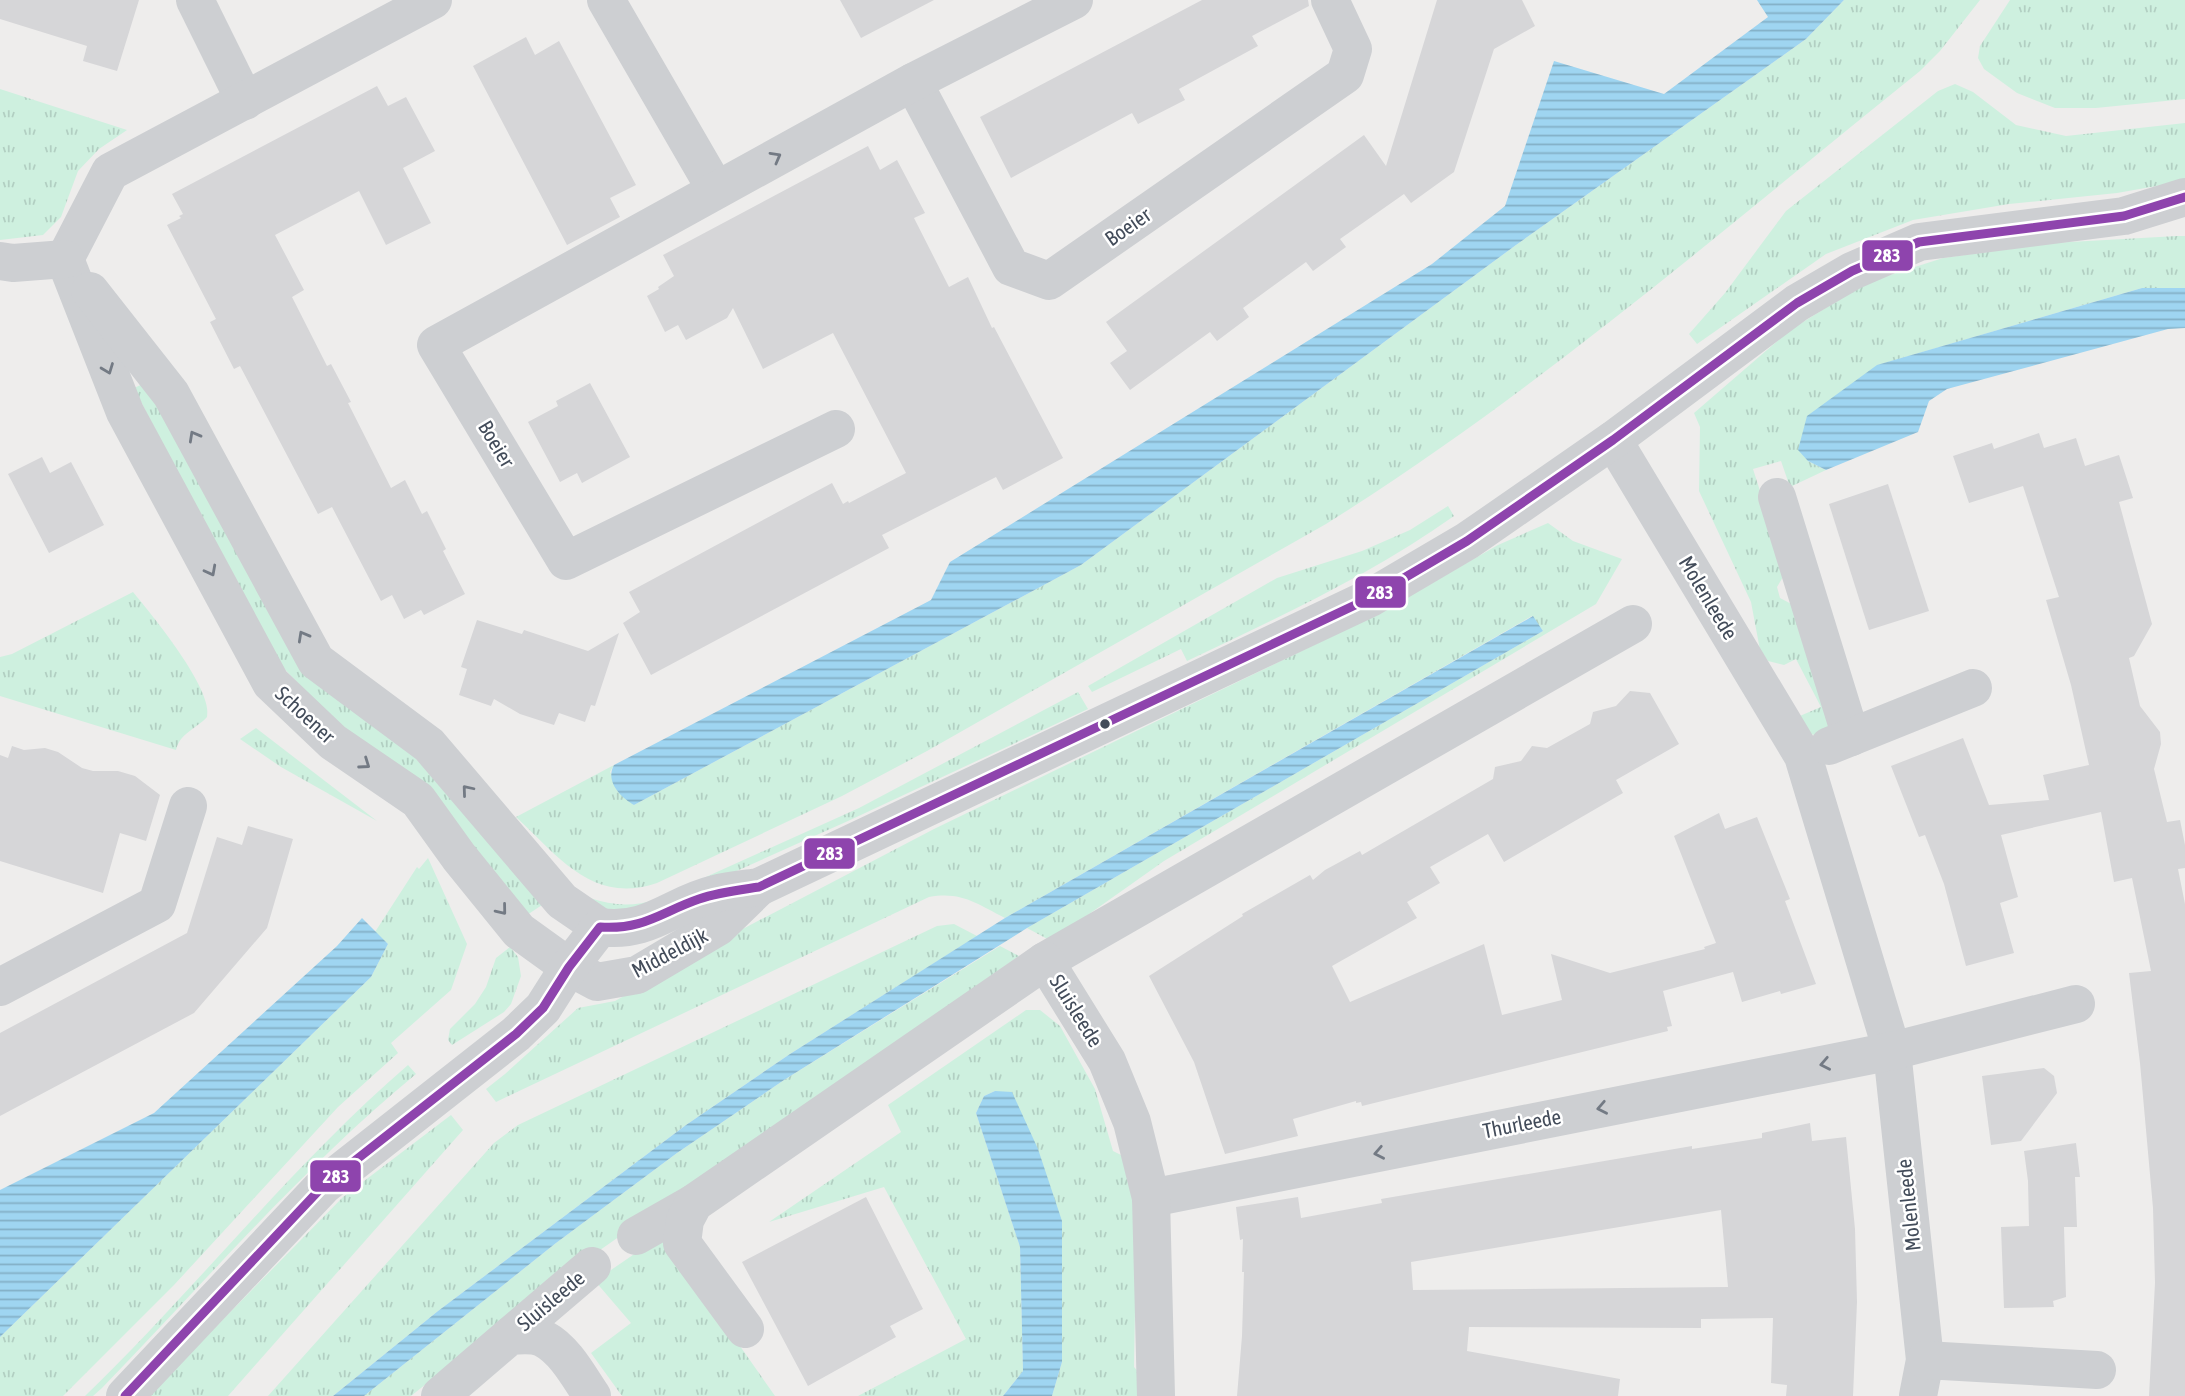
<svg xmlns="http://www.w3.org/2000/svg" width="2185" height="1396" font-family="'Asap Condensed',sans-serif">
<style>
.grass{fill:url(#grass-tufts)}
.water{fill:url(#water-rules)}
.building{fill:#d6d6d8;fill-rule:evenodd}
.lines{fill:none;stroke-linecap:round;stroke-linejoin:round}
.minor{stroke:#cdcfd2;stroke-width:38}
.bus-1-casing{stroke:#fff;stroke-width:14}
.bus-1{stroke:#8e44ad;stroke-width:9}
.oneway{stroke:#737a84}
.bus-dot{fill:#434c5a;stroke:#fff;stroke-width:2.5}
.labels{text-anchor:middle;stroke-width:5;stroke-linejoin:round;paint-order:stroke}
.street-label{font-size:21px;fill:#434c5a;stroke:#fff}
.line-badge{stroke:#fff;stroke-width:2.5}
.badge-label{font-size:19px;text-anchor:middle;font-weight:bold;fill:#fff}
</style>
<defs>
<pattern id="grass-tufts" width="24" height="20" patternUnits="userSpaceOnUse" patternTransform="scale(1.75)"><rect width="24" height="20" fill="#cef0df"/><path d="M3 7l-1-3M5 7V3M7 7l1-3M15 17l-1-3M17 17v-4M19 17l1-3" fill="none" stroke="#b2cfc2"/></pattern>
<pattern id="water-rules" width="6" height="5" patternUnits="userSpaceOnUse" patternTransform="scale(1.75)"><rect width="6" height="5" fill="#9fd5f1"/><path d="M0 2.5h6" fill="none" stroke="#83afc6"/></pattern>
</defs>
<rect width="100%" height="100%" fill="#eeedec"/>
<!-- grass -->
<g class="grass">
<path d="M 1844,0 L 1980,0 L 1940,51 L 1920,71 C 1726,227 1537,392 1326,524 L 927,751 L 842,796 L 657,883 C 593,905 559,857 516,817 L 614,765 L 610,772 L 634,805 L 1081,565 L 1516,245 L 1806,39 Z"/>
<polygon points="2010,0 2185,0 2185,99 2096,108 2055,108 2017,93 1984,69 1978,58 1980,46"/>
<polygon points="1955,84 1973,92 2016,125 2066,136 2185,123 2185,181 2117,193 2009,204 1913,220 1826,254 1697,344 1689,334 1725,293 1786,211 1938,91"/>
<polygon points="0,89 127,130 99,149 78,171 61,217 43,235 0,240"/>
<polygon points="2177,236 2185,236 2185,288 2142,288 1878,365 1808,461 1826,470 1790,487 1781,461 1753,469 1786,572 1777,587 1780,598 1799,608 1835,724 1819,736 1806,733 1795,718 1821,707 1796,659 1784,665 1768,661 1760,650 1751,602 1699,491 1700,427 1694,413 1790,330 1868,282 1943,258 2052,243"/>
<polygon points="145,383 206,487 402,742 542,905 524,917 270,654 134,388"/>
<path d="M 1448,506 L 1454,516 C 1371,575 1279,617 1187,661 L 1181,649 L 1092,692 L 1088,686 L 1277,578 L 1362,551 L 1410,530 Z"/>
<path d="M 1548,523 L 1573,541 L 1622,559 L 1596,604 L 1164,861 L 1051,941 L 1027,928 L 1543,631 L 1532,616 L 1005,918 C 977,904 962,891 929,897 L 496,1102 L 486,1089 L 505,1074 L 578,1008 L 615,1001 L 735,933 L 934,829 L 1378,614 L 1498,545 Z"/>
<path d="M 133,592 C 152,615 214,690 207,717 C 196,729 180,733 176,750 L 0,696 L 0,657 L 12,654 Z"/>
<path d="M 1078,692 L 1088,709 L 848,821 L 654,908 L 604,910 L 590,898 C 613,906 634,907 657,899 L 859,808 Z"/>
<polygon points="256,728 377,821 281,767 240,739"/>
<polygon points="428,858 467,944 451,990 391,1043 398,1053 338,1107 174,1285 63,1396 0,1396 0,1337 371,977 388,944 375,932 417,867 419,869"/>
<polygon points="954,924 977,936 790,1054 686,1125 438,1311 333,1396 268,1396 494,1143 518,1125 937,926"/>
<polygon points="1000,946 1019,956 546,1288 411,1396 364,1396 556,1243 677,1153 784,1080"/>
<polygon points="510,947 518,957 521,976 511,1004 504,1012 452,1045 448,1040 450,1029 475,1004 486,987 496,958"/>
<polygon points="1026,1010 1040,1010 1060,1026 1095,1089 1113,1151 1131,1160 1136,1253 1134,1367 1143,1377 1138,1396 1052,1396 1062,1362 995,1091 984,1096 976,1113 1020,1247 1023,1371 1003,1396 858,1396 966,1339 884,1187 769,1222 901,1132 888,1105"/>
<path d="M 408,1065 L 416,1074 C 302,1168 205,1282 102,1388 L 93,1396 L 85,1396 C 196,1289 291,1166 408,1065 Z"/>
<polygon points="451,1115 463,1130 228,1396 148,1396 343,1197"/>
<polygon points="662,1235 775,1396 622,1396 591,1353 631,1323 595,1281"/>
</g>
<!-- water -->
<g class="water">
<path d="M 1757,0 L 1844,0 L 1806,39 L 1516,245 L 1081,565 L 634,805 C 620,797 605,781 614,765 L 931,600 L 950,562 L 1432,264 L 1505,206 L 1554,61 L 1664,94 L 1768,17 Z"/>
<polygon points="2142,288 2185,288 2185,328 2168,329 1947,389 1929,401 1918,432 1826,470 1808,461 1798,450 1807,416 1877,365"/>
<polygon points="1533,616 1543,631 1027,928 784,1080 677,1153 556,1243 364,1396 333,1396 438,1311 686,1125 790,1054 1005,918"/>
<polygon points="362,918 388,944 371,977 0,1337 0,1190 154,1113 337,946"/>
<polygon points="995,1091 1012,1092 1038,1149 1062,1221 1062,1362 1052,1396 1003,1396 1023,1371 1020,1247 976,1113 984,1096"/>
</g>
<!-- building -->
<g class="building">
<polygon points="0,0 139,0 117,71 83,61 87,46 0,19"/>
<polygon points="840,0 934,0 861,38"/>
<polygon points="1202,0 1308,0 1309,6 1252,36 1258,46 1179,89 1185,100 1138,124 1132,113 1011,178 980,117"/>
<polygon points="1437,0 1522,0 1535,26 1494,49 1454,172 1411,203 1404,194 1340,239 1346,247 1313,271 1306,262 1243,308 1249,317 1217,341 1210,332 1130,390 1110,363 1127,351 1106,322 1364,135 1386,166"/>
<polygon points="526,37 535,55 559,41 636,185 610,198 620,217 567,245 473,66"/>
<polygon points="377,86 388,106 406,97 435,151 403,168 431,223 386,245 359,191 275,235 304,290 292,297 327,366 331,364 351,402 348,403 391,488 405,480 422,514 427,511 446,549 443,551 465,594 424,615 421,610 404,619 392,595 381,601 332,507 318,514 240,366 234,369 210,322 216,319 167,225 181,218 179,216 183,214 172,194"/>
<polygon points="868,146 880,170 897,160 925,213 914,218 949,287 968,277 992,328 994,327 1063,458 1003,490 996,477 882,535 889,548 651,675 623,623 640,612 629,592 832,483 843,504 848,501 849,503 906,473 833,333 763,369 733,308 727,318 686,340 678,325 665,332 647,296 659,289 658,287 674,276 663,255"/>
<polygon points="590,383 630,457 582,483 577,473 560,482 528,422 558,406 556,401"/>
<polygon points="2039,433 2044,448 2076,438 2085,466 2119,455 2133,498 2119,502 2152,624 2134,656 2129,658 2140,706 2160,732 2161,744 2154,769 2167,822 2180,820 2185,845 2185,868 2178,869 2185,904 2185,1396 2149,1396 2155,1283 2153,1208 2140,1063 2129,973 2151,971 2132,878 2114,882 2101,812 2001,835 2018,897 2000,903 2014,953 1966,966 1944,884 1925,835 1919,837 1891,766 1963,738 1989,805 2049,800 2043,775 2089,765 2071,685 2046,600 2059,597 2023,486 1969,503 1953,456 1992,443 1994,449"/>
<polygon points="42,457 50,473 71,462 104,525 49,553 8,474"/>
<polygon points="1888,484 1929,611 1869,630 1829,504"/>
<polygon points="477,620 522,634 524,630 588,651 619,633 595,706 591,705 585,722 559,713 554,725 520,714 494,699 491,706 459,695 467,669 461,667"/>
<polygon points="1630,691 1650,693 1679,744 1616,780 1623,793 1504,862 1488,834 1430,867 1440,883 1407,902 1417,918 1332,966 1350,1002 1484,944 1502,1015 1562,1000 1551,954 1610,973 1705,949 1704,947 1716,943 1674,836 1719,813 1725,829 1757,817 1790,899 1785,901 1816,984 1781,994 1780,991 1742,1002 1733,972 1663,991 1672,1026 1667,1027 1668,1031 1362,1106 1361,1102 1356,1103 1356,1101 1293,1119 1298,1136 1225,1154 1194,1062 1149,976 1243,916 1242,914 1310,875 1313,880 1325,870 1360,851 1362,855 1493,779 1495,767 1521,761 1532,746 1547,748 1590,724 1593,712 1616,706"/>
<polygon points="12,746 24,750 45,748 58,752 82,768 93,771 118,771 135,776 160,795 146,841 120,833 103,893 0,861 0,755 8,758"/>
<polygon points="248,826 293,839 267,928 194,1013 0,1116 0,1033 187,933 217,837 242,845"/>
<polygon points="2044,1068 2054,1076 2057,1093 2021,1141 1991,1145 1982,1076"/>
<path d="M 1810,1123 L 1812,1141 L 1846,1137 L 1855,1229 L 1857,1302 L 1853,1396 L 1786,1396 L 1787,1385 L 1771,1383 L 1773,1318 L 1701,1319 L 1701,1328 L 1469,1327 L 1467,1351 L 1620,1379 L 1618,1396 L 1237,1396 L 1242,1336 L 1244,1272 L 1242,1272 L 1243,1239 L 1240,1240 L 1236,1207 L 1298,1197 L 1301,1218 L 1382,1203 L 1381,1199 L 1692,1146 L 1692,1149 L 1762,1138 L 1762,1133 ZM 1721,1210 L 1728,1287 L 1413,1290 L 1411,1262 Z"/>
<polygon points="2076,1143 2080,1177 2075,1177 2077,1227 2064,1227 2066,1297 2053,1301 2054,1307 2004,1308 2001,1227 2029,1226 2028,1181 2024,1151"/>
<polygon points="866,1197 923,1309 890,1326 896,1337 808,1386 742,1262"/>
</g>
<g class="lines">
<!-- minor -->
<g class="minor">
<polyline points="195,0 245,101"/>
<polyline points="606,0 716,190"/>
<polyline points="913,82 1011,267 1049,281 1345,75 1353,49 1330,0"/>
<polyline points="65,259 125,412 271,683 333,742 418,800 459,857 519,931 569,967 597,982 637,975 718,927 759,887"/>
<polyline points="65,259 110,172 433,0"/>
<polyline points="0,261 13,263 65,259"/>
<polyline points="90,291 171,394 316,661 429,745 562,901 600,927"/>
<polyline points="836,429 566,561 436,345 913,82 1074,0"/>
<polyline points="1613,440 1803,756 1892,1051 1925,1360 1918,1396"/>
<polyline points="1777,497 1851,737"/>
<polyline points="1829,746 1973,688"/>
<polyline points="1045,961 1633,624"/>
<polyline points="0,987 157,904 188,806"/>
<polyline points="1151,1198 1892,1051 2076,1004"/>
<polyline points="636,1236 694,1203"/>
<polyline points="745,1329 682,1243 685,1220 694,1203 1045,961 1107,1061 1132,1122 1151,1198 1156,1396"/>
<polyline points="510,1336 592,1266"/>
<polyline points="1925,1360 2097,1370"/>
<path d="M 125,1396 L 324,1185 L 516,1034 L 543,1008 L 569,967 L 600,927 C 649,934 672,904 715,894 C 729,890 744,889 759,887 L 1370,598 L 1467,541 L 1613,440 L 1797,303 L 1852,271 L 1919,242 L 2124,216 L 2185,197"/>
<path d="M 440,1396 L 510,1336 C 521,1335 535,1334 544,1339 C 565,1350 579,1377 592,1396"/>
</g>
<!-- bus-1 casing -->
<g class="bus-1-casing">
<path id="bus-1" d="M 125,1396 L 324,1185 L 516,1034 L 543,1008 L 569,967 L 600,927 C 644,930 661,912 699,899 C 719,892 739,890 759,887 L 1370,598 L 1467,541 L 1613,440 L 1797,303 L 1852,271 L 1919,242 L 2124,216 L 2185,197"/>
</g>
<!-- bus-1 -->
<use href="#bus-1" class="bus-1"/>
</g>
<!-- one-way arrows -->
<defs><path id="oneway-chevron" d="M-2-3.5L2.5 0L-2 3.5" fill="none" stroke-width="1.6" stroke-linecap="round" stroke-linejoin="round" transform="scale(1.75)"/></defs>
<g class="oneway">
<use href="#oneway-chevron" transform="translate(776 157) rotate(-29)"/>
<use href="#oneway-chevron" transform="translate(108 369) rotate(69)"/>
<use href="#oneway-chevron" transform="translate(194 436) rotate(-119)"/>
<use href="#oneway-chevron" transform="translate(211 571) rotate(62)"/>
<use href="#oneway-chevron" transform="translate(303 636) rotate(-119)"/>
<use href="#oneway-chevron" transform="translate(365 764) rotate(35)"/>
<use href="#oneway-chevron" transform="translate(467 790) rotate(-130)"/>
<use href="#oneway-chevron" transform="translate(502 910) rotate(51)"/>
<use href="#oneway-chevron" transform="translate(1825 1064) rotate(169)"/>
<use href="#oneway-chevron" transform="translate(1602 1108) rotate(169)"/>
<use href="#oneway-chevron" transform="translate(1379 1153) rotate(169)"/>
</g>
<!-- markers -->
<circle class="bus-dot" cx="1105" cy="724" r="6"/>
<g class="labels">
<!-- street labels -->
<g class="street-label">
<text transform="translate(1128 227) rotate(-35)" y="7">Boeier</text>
<text transform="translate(496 444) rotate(59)" y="7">Boeier</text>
<text transform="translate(1708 598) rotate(59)" y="7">Molenleede</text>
<text transform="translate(305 715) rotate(43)" y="7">Schoener</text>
<text transform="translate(670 953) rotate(-28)" y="7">Middeldijk</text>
<text transform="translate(1076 1011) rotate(58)" y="7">Sluisleede</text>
<text transform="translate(1522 1124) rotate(-11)" y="7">Thurleede</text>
<text transform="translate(1909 1205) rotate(-96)" y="7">Molenleede</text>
<text transform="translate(551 1301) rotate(-40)" y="7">Sluisleede</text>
</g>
</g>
<g class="line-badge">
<rect x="1861" y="239" width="53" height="33" rx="7" fill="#8e44ad"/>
<rect x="1354" y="575" width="53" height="34" rx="7" fill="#8e44ad"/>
<rect x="803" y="837" width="53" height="33" rx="7" fill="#8e44ad"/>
<rect x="309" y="1159" width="53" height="34" rx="7" fill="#8e44ad"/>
</g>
<g class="badge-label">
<text x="1887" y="262">283</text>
<text x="1380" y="599">283</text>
<text x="830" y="860">283</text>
<text x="336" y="1183">283</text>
</g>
</svg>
